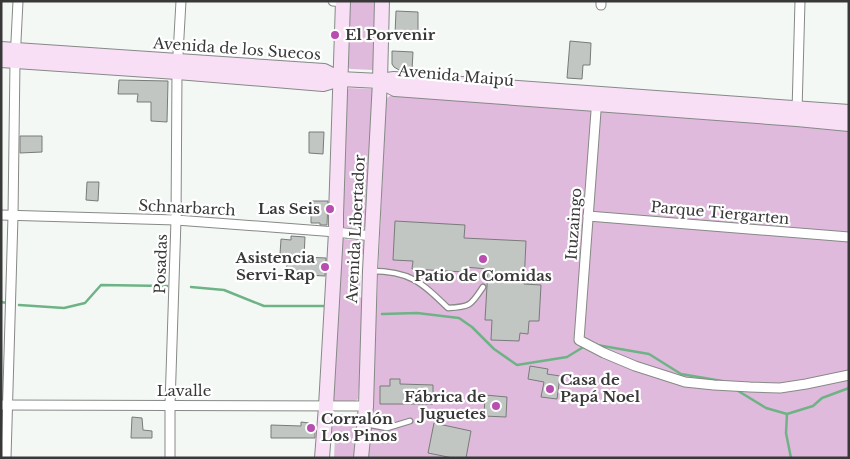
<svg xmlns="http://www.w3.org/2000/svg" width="850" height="459" font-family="'Libre Baskerville',serif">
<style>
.green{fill:#e0badc}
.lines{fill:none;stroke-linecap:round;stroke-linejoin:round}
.stream{stroke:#6eb385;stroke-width:2.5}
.building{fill:#c2c6c3;stroke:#787b79}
.service-casing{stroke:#868986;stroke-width:7}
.minor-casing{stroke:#868986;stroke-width:11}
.secondary-casing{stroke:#868986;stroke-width:16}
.service{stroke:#fff;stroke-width:4.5}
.minor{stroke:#fff;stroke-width:9}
.secondary{stroke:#f8dff6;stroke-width:14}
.poi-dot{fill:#b74eb0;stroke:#fff;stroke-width:2}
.labels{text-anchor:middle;stroke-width:4.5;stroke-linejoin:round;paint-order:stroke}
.poi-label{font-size:15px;font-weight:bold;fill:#373837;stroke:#fff;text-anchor:start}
.street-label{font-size:15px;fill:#373837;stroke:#fff}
</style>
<rect width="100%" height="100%" fill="#f4f8f5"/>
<!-- green -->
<g class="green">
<polygon points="349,1 378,1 374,69 373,70 350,69 348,67"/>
<polygon points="349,88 372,89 373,90 367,225 362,229 343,227 342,225 346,91"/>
<polygon points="392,95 849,128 849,458 367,458 377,299 386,100 388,97"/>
<polygon points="344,239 363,241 367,246 365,253 361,255 360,297 366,302 358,399 354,402 337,402 333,400 341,240"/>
<polygon points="337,414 354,415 358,419 355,458 334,458 335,437 330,431 332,416"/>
</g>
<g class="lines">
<!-- stream -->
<g class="stream">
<polyline points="191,287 224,290 264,306 324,306"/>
<polyline points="1,302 7,303"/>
<polyline points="19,305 64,308 85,303 101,285 167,286"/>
<polyline points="382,314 417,313 459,318 472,327 494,349 517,365 567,357 585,346"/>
<polyline points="597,345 649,354 681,374 722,381"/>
<polyline points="735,389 766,408 787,414 813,406 822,398 849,388"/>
<polyline points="787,414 786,433 791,458"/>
</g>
</g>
<!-- building -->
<g class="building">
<polygon points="396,11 418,12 418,35 395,34"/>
<polygon points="570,41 591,43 590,65 583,65 582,79 567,78"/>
<polygon points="392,51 413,52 412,70 399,70 394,67 392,64"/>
<polygon points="119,80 168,81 167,122 151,121 151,102 137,102 138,94 118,94"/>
<polygon points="309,132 324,132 323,154 309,153"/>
<polygon points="20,136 42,136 42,152 20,153"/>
<polygon points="87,182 99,182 98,201 86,200"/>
<polygon points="311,201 328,201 327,225 320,225 320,223 311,223"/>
<polygon points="395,221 465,225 464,238 526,241 524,284 541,285 539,321 529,321 528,334 520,333 519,341 491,340 492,320 485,320 488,269 464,267 464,272 412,269 413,261 393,260"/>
<polygon points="291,236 305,237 304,257 326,258 325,276 286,274 288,254 280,254 281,239 291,240"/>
<polygon points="530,366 548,369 547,374 560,376 557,399 541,397 544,382 528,379"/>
<polygon points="390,379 400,379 400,384 433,385 433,404 380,404 380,386 390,386"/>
<polygon points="485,395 507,397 506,417 484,416"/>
<polygon points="132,417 142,418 143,430 152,431 152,438 131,438"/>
<polygon points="301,422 309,423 315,428 315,438 271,438 271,425 301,426"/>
<polygon points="434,423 471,431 466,458 453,458 428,453"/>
</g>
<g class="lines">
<!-- service casing -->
<g class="service-casing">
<g id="service">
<path d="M 371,271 C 410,271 421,282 448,308 C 471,307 471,305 483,287"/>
<polyline points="366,424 387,428 410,421"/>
</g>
</g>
<!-- minor casing -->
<g class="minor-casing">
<g id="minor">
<polyline points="333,1 343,2"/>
<polyline points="601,5 601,1"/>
<polyline points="596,111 579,340 604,353 635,366 685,382 714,385 750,387 780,388 806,384 849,375"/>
<polyline points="797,111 800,1"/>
<polyline points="1,215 176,220 336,232 372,236"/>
<polyline points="588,216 849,237"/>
<polyline points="1,405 366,406"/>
<polyline points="6,458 13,216 15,61 18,1"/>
<polyline points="170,458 170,405 176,220 177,72 181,1"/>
</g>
</g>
<!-- secondary casing -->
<g class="secondary-casing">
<g id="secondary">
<polyline points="1,49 324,71 340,79"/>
<polyline points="1,60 177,72 323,84 340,79 380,81 394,79 849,112"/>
<polyline points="380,81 395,89 797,119 849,124"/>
<polyline points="322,458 326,406 336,232 336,215 343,1"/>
<polyline points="361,458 366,406 370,271 380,81 382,1"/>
</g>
</g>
<!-- service -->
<use href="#service" class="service"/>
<!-- minor -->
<use href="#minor" class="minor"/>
<!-- secondary -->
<use href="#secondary" class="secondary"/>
</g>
<!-- markers -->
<g class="poi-dot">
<circle cx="335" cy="35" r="5"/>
<circle cx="330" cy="209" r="5"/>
<circle cx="483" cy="259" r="5"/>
<circle cx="325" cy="267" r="5"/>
<circle cx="550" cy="389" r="5"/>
<circle cx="496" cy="406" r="5"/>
<circle cx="311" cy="428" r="5"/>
</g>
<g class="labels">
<!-- poi labels -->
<g class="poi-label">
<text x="345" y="40">El Porvenir</text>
<text x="320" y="214" text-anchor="end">Las Seis</text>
<text x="315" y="263" text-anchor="end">Asistencia<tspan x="315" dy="17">Servi-Rap</tspan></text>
<text x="483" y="281" text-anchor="middle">Patio de Comidas</text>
<text x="560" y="385">Casa de<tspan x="560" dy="17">Papá Noel</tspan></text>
<text x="486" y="402" text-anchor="end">Fábrica de<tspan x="486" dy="17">Juguetes</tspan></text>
<text x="321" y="424">Corralón<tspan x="321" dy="17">Los Pinos</tspan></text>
</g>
<!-- street labels -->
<g class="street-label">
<text transform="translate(237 49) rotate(4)" y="5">Avenida de los Suecos</text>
<text transform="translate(456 76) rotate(5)" y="5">Avenida Maipú</text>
<text transform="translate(187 208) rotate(3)" y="5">Schnarbarch</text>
<text transform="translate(720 213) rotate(5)" y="5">Parque Tiergarten</text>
<text transform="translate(574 224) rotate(-86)" y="5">Ituzaingo</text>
<text transform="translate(356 229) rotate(-87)" y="5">Avenida Libertador</text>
<text transform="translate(161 264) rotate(-88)" y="5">Posadas</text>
<text x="184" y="396">Lavalle</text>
</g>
</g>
<!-- border -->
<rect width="850" height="459" fill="none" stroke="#373837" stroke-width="5"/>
</svg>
